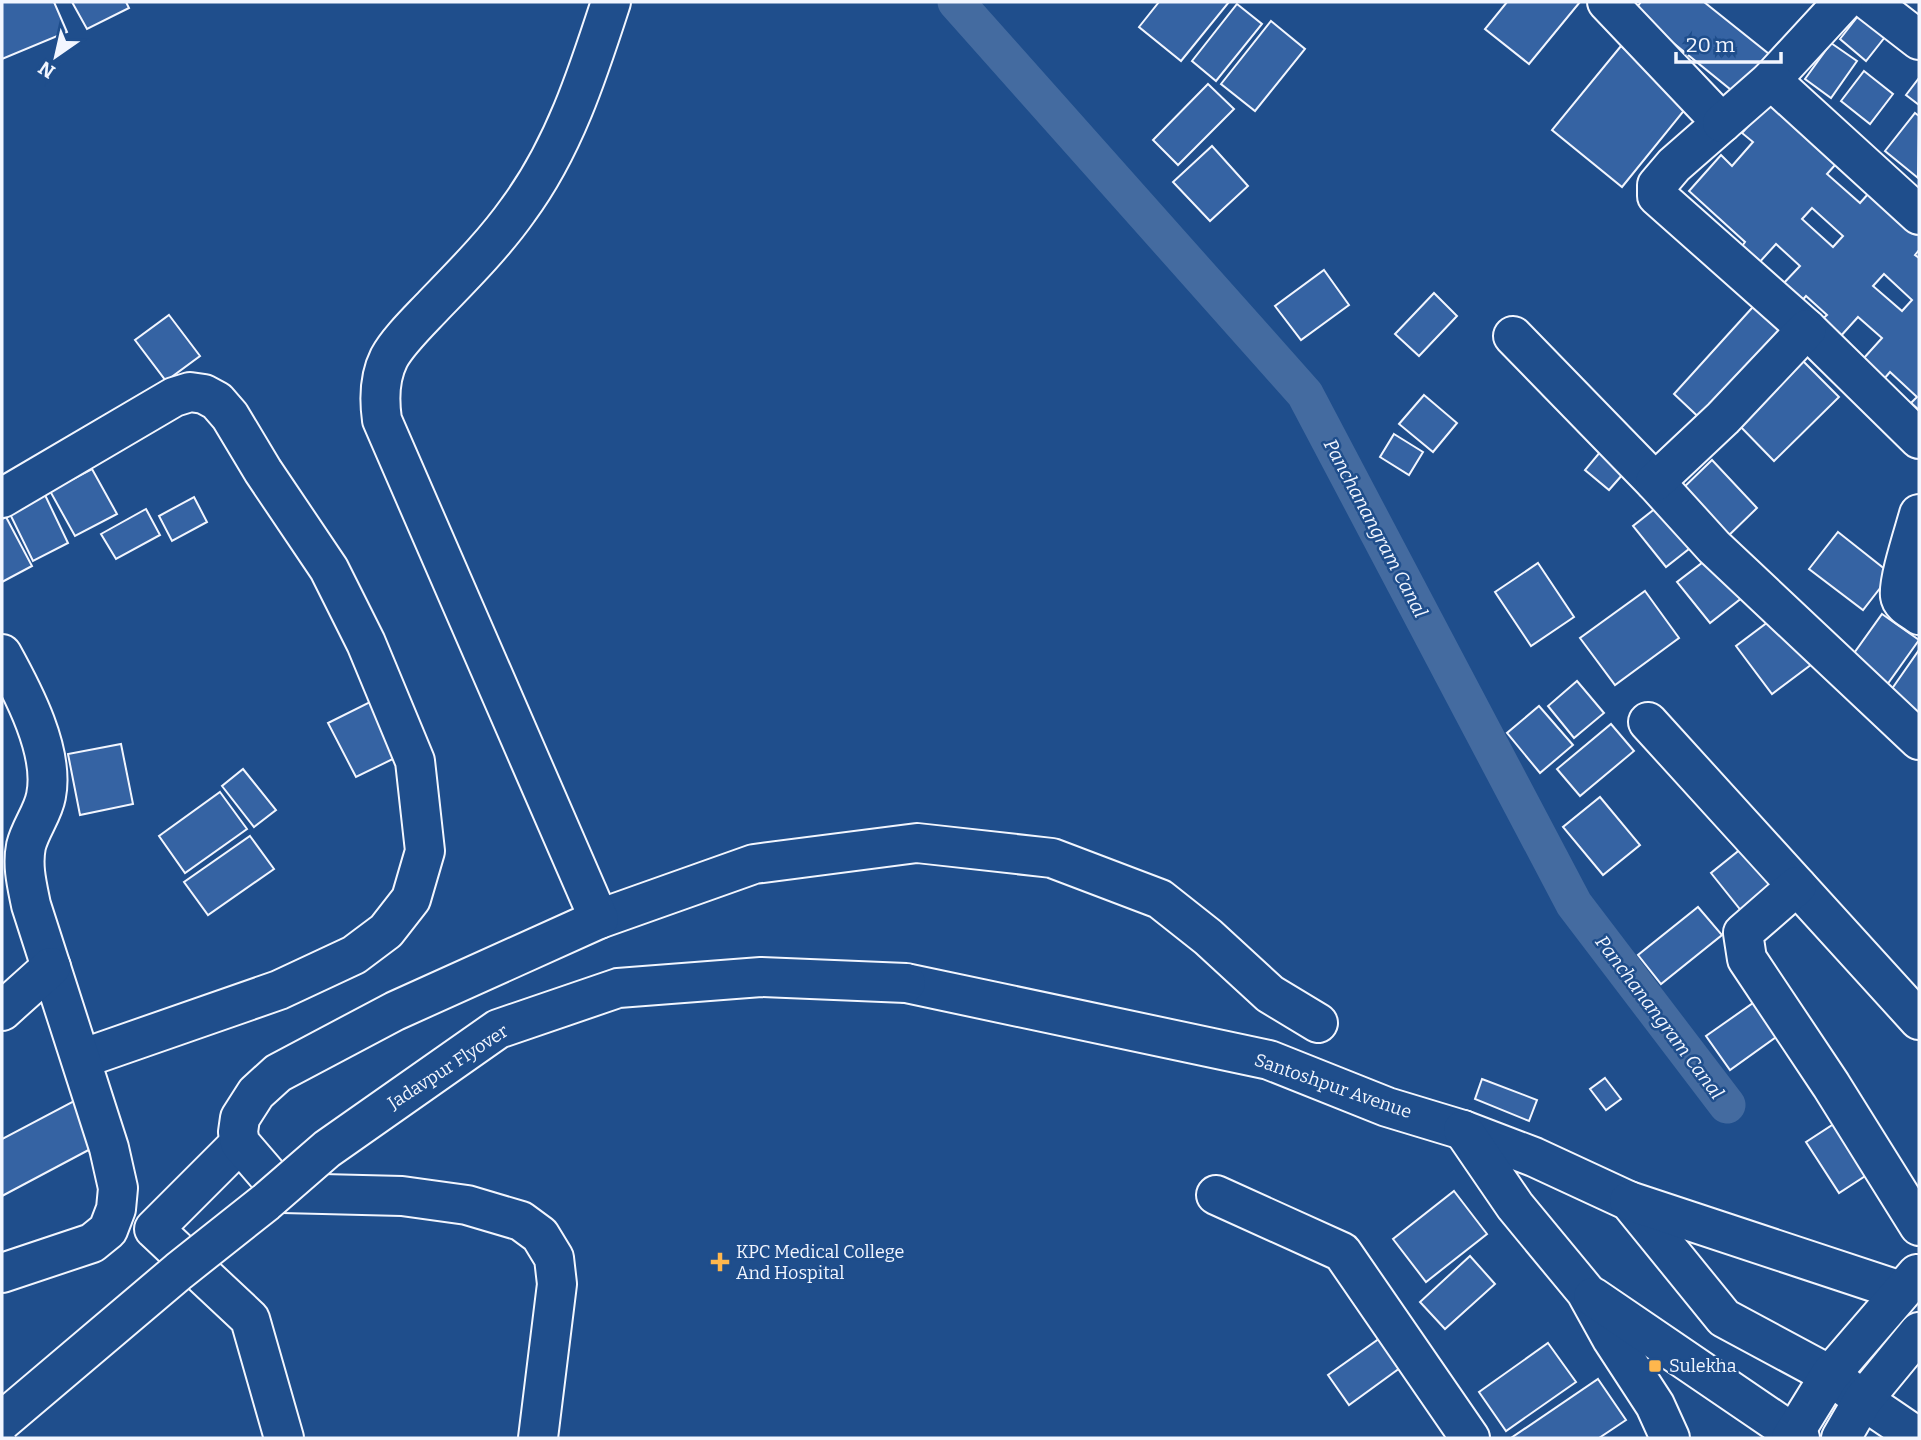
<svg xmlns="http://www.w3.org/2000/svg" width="1921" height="1440" font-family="Bitter,serif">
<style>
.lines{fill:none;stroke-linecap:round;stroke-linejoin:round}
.canal{stroke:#446ba0;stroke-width:37}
.building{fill:#3563a3;stroke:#f2f6ff;stroke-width:2;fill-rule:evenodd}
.minor-casing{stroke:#f2f6ff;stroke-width:42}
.major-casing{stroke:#f2f6ff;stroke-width:42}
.minor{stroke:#1f4e8c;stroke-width:38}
.major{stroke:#1f4e8c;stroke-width:38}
.major-bridge-casing{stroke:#f2f6ff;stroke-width:42;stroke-linecap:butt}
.major-bridge{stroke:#1f4e8c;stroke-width:38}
.poi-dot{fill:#ffb74d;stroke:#1f4e8c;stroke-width:2.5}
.labels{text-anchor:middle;stroke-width:5;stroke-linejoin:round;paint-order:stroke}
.street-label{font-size:18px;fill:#f2f6ff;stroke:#1f4e8c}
.poi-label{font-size:18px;fill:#f2f6ff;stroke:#1f4e8c;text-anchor:start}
.water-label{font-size:19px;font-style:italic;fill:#f2f6ff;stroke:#1f4e8c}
</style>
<rect width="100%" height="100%" fill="#1f4e8c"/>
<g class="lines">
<!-- canal -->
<polyline class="canal" points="956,2 1305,394 1574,904 1727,1105"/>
</g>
<!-- building -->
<g class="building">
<polygon points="2,2 54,2 67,32 2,59"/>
<polygon points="72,2 126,2 129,8 87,29"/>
<polygon points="1159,2 1229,2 1181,61 1139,27"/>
<polygon points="1507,2 1580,2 1529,64 1485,29"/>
<polygon points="1641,2 1704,2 1774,58 1741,98 1634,11"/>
<polygon points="1237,4 1262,24 1216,81 1192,61"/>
<polygon points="1862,11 1889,32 1866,61 1840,39"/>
<polygon points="1271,21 1305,49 1255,111 1221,84"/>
<polygon points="1831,43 1857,61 1831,98 1805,79"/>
<polygon points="1621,46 1691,102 1622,187 1552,130"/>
<polygon points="1864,71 1893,94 1870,124 1841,101"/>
<polygon points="1919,78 1919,105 1906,95"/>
<polygon points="1208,84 1234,109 1178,165 1153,140"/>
<path d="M 1776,94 L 1844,155 L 1827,174 L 1860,203 L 1877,184 L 1919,222 L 1919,250 L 1915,255 L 1919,258 L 1919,410 L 1911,403 L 1917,397 L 1890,372 L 1884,379 L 1863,359 L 1882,338 L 1858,317 L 1839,338 L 1820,321 L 1827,315 L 1806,296 L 1800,303 L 1781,286 L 1800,266 L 1776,244 L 1757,265 L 1740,249 L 1745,242 L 1689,191 L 1721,155 L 1732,166 L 1753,142 L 1742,133 ZM 1812,208 L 1843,236 L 1833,247 L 1802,219 ZM 1884,274 L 1912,300 L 1902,311 L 1873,286 Z"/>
<polygon points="1915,113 1919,116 1918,178 1885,151"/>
<polygon points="1212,146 1248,186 1210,221 1173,182"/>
<polygon points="1324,270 1349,305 1301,340 1275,306"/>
<polygon points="1434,293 1457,316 1419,356 1395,334"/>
<polygon points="1761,298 1795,330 1707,425 1674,394"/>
<polygon points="169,315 200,356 166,381 135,340"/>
<polygon points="1799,357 1839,397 1774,461 1735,421"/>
<polygon points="1424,395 1457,423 1433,452 1399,424"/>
<polygon points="1394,434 1423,452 1409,475 1380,457"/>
<polygon points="1606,445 1630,466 1609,490 1585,470"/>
<polygon points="1712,460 1757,508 1724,540 1678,493"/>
<polygon points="92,469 117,514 75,536 50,491"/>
<polygon points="45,495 68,543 33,561 9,512"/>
<polygon points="194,497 207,522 172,541 159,516"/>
<polygon points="1666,500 1699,541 1666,567 1633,526"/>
<polygon points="146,509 160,535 116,559 101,534"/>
<polygon points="6,517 32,566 2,582 2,519"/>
<polygon points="1838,532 1891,574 1863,610 1809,569"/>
<polygon points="1715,553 1748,593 1710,623 1677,582"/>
<polygon points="1538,563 1574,617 1531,646 1495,592"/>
<polygon points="1645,591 1679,638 1615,685 1580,638"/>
<polygon points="1882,614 1919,640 1884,689 1847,663"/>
<polygon points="1776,616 1812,664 1772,694 1736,646"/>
<polygon points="1919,650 1919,714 1889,693"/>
<polygon points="1577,681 1604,713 1574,738 1548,706"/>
<polygon points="376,699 403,754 356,777 328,723"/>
<polygon points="1539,706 1573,745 1540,773 1507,733"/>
<polygon points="1611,724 1634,751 1580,796 1557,769"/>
<polygon points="121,744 133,804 80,815 68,754"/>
<polygon points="243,769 276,810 254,827 222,786"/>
<polygon points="220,792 247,829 185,873 159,836"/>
<polygon points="1600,797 1640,845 1603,875 1563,827"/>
<polygon points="250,836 274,869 208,915 184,882"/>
<polygon points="1752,840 1788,884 1747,918 1711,873"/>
<polygon points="1698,907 1722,935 1661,984 1638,955"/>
<polygon points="1763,996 1786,1030 1730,1070 1706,1036"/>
<polygon points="1605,1078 1621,1099 1606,1110 1590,1089"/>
<polygon points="1482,1079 1537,1100 1529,1121 1475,1099"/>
<polygon points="74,1101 98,1145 2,1196 2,1139"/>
<polygon points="1843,1118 1876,1169 1839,1193 1806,1142"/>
<polygon points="1454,1191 1487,1234 1426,1282 1393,1239"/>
<polygon points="1470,1256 1495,1284 1445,1329 1420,1302"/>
<polygon points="1383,1336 1404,1365 1349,1405 1328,1375"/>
<polygon points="1548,1343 1576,1382 1506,1431 1479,1392"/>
<polygon points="1598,1379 1626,1420 1599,1438 1511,1438"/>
</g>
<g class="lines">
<!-- minor casing -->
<g class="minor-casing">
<g id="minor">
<polyline points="1607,2 1722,123 1674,165 1657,185 1657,196 1807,329 1919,439"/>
<polyline points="1870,2 1919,40"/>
<polyline points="1771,80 1843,2"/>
<polyline points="1722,123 1771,80 1919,215"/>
<polyline points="1513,336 1655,482 1714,547 1919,740"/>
<polyline points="1655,482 1723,418 1807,329"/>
<polyline points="2,498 174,397 190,392 204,394 217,401 230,416 263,471 329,569 366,643 415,761 425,851 411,899 386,931 354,955 279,990 81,1059"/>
<path d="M 1919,514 C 1915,529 1897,584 1900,596 C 1901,605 1913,610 1919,615"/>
<path d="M 2,654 C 23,692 55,752 46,796 C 43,813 30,829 26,846 C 22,866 27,885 31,905 L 109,1148 L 118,1188 L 116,1209 L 108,1230 L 92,1243 L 2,1273"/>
<polyline points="1648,722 1919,1020"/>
<polyline points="1797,886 1743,933 1747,959 1831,1085 1919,1226"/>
<polyline points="599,919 754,864 917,843 1052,858 1160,899 1208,937 1270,994 1318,1023"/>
<polyline points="2,1011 51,967"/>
<polyline points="240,1143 154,1229 250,1319 284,1438"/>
<polyline points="1216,1195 1342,1252 1470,1438"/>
<polyline points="1863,1400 1919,1438"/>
<path d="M 538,1438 L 557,1284 L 554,1258 L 540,1235 L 521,1221 L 467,1205 L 402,1196 L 283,1193 L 240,1143 L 238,1132 L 240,1118 L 256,1093 L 278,1073 L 395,1011 L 599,919 L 382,420 C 379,399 379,378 389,358 C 398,341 420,320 434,305 C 463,275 494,244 518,210 C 564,148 588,73 611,2"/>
</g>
</g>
<!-- major casing -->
<g class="major-casing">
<g id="major">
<polyline points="906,983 1269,1060 1387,1107 1463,1130 1534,1157 1629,1201 1724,1318 1830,1375 1863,1400"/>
<polyline points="1463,1130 1515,1206 1586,1292 1612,1339 1655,1405 1670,1438"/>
<polyline points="1629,1201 1901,1291"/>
<polyline points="1593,1297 1800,1438"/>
<polyline points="1791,1438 1830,1375 1917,1274"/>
<polyline points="1841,1438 1863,1400 1919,1332"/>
</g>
</g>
<!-- minor -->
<use href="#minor" class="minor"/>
<!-- major -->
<use href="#major" class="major"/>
<!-- major-bridge casing -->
<g class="major-bridge-casing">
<polyline id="major-bridge" points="2,1421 179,1271 266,1202 327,1149 498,1029 618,988 761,977 906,983"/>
</g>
<!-- major-bridge -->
<use href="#major-bridge" class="major-bridge"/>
</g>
<!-- markers -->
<g class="poi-dot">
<path d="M716.5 1251.5h7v7h7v7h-7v7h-7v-7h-7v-7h7z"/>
<rect x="1648" y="1359" width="14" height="14" rx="3.5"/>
</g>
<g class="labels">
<!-- street labels -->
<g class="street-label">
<text transform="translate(448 1067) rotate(-33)" y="6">Jadavpur Flyover</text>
<text transform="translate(1333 1086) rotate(19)" y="6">Santoshpur Avenue</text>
</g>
<!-- poi labels -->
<g class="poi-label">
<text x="736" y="1258">KPC Medical College<tspan x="736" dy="21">And Hospital</tspan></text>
<text x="1669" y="1372">Sulekha</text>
</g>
<!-- water labels -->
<g class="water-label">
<text transform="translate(1376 528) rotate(62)" y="7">Panchanangram Canal</text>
<text transform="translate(1660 1017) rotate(53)" y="7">Panchanangram Canal</text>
</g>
</g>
<!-- border -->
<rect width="1921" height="1440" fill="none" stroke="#f2f6ff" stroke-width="7"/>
<!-- north arrow -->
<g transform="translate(56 56) rotate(214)" stroke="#1f4e8c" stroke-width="5" paint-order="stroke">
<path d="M0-5L12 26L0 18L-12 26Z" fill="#f2f6ff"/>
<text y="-10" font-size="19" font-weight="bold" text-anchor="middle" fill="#f2f6ff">N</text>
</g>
<!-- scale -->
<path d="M1676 52v10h105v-10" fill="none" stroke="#f2f6ff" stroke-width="3.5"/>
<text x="1686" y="52" font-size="21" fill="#f2f6ff" stroke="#1f4e8c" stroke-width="5" paint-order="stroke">20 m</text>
</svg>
